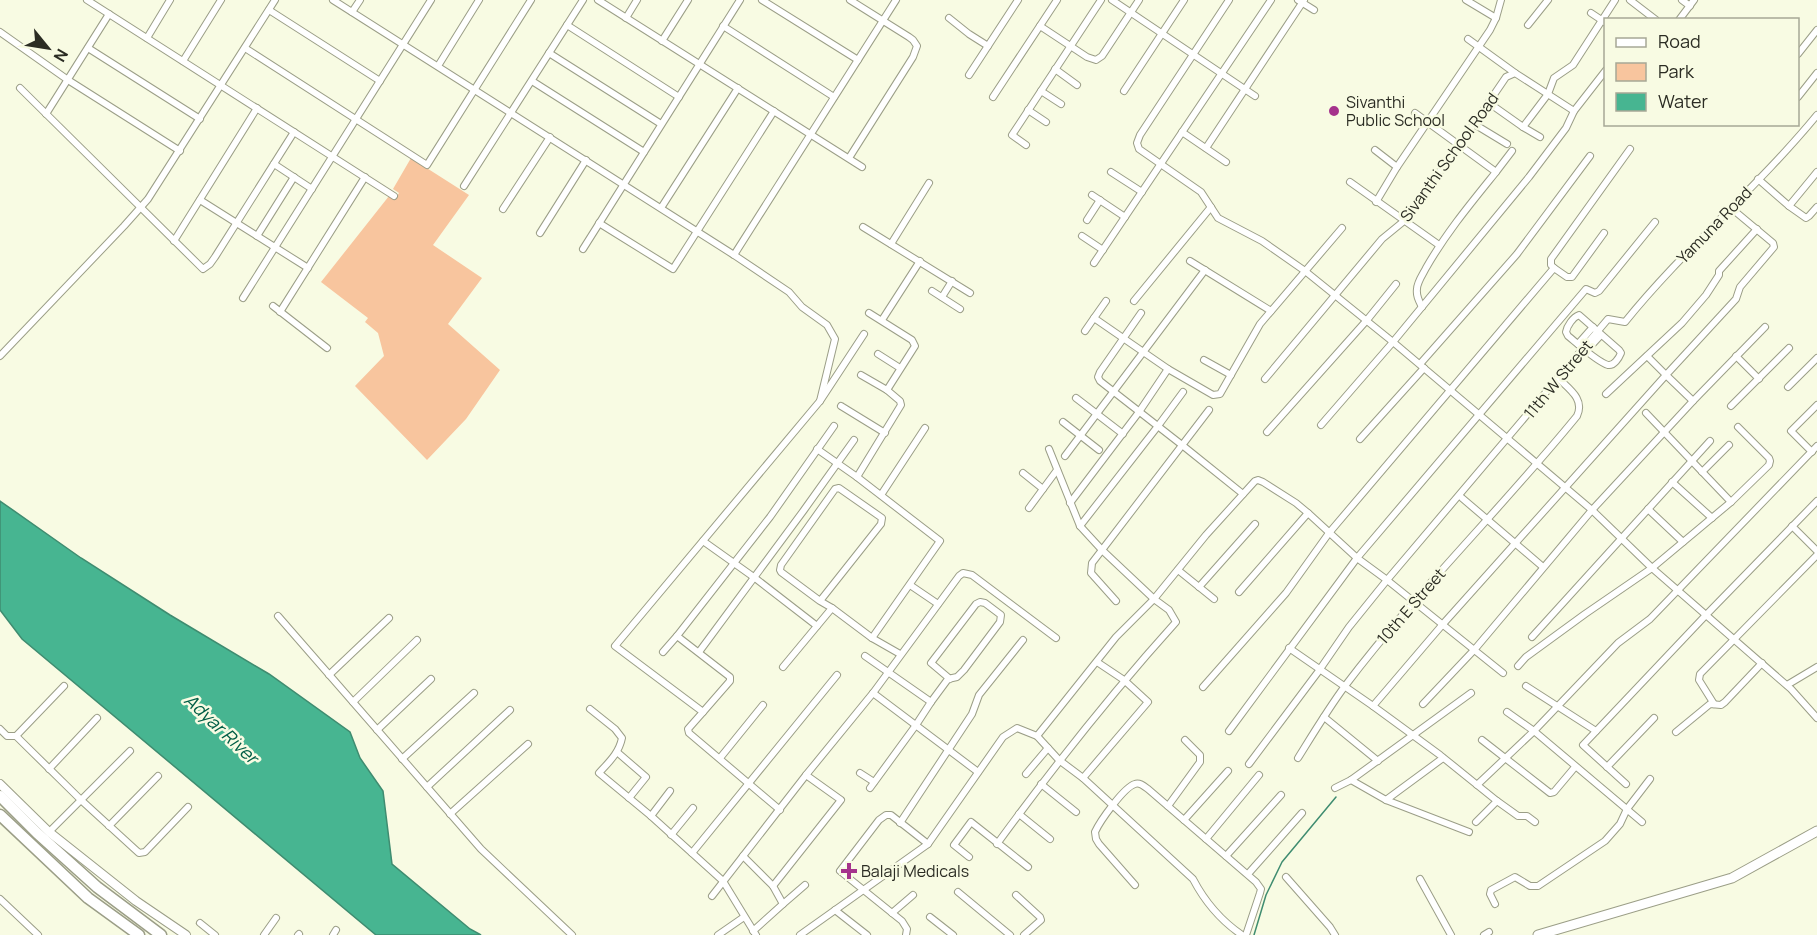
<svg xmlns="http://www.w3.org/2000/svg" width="1817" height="935" font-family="Manrope,sans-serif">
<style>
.green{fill:#f8c59e}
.water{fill:#47b591;stroke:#3f8c70;stroke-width:1.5}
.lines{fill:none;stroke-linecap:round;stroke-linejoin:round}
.stream{stroke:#3f8c70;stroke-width:1.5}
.minor-casing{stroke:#9b9e87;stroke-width:8}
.tertiary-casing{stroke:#9b9e87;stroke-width:10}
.primary-casing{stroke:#9b9e87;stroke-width:11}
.trunk-casing{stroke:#9b9e87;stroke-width:13}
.minor{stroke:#fff;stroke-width:6}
.tertiary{stroke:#fff;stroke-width:8}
.primary{stroke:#fff;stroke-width:9}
.trunk{stroke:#fff;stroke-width:10}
.poi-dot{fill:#a5328c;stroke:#f8fbe3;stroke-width:2}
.labels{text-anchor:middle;stroke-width:5;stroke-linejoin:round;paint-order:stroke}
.poi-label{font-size:16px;fill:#2b2c23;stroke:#f8fbe3;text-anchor:start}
.street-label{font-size:16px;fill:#2b2c23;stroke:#f8fbe3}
.water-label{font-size:18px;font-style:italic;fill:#015e46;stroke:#f8fbe3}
</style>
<rect width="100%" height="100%" fill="#f8fbe3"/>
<!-- green -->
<polygon class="green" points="411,158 469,195 433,245 482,278 448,324 500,370 466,419 427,460 355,386 384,356 378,333 365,322 368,318 321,282 389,196 395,199 399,193 393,189"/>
<!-- water -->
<polygon class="water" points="0,501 81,558 170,615 269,674 350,732 360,758 383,791 392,864 470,929 481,935 376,935 22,639 0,610"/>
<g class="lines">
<!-- stream -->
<polyline class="stream" points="1254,935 1266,895 1282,862 1336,797"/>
<!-- minor casing -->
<g class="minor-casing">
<g id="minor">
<polyline points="87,0 394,196"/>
<polyline points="333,0 734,255 789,292 802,307 827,325 835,339 820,401"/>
<polyline points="598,0 862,167"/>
<polyline points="762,0 858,60"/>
<polyline points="1112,0 1255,96"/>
<polyline points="1229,0 1140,135 1137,143 1139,149 1201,192 1218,218 1262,241 1305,271 1393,342 1592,510 1652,568 1791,689 1817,718"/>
<polyline points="1298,0 1314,10"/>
<polyline points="1630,0 1656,20"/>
<polyline points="1682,0 1690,6"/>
<polyline points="269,10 380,81"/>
<polyline points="352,12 360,0"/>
<polyline points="1591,13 1606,23"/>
<polyline points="626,18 637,0"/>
<polyline points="949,18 969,34 988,46"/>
<polyline points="1496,18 1501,0"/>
<polyline points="1679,20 1694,0"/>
<polyline points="567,25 679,97"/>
<polyline points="1528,25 1548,0"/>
<polyline points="723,26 834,97"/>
<polyline points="1040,26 1087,57 1096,60 1102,56 1139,0"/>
<polyline points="0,32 68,80 180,151"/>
<polyline points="147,38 170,0"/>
<polyline points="1468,39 1515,73"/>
<polyline points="662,41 688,0"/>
<polyline points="88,48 200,119"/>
<polyline points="245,48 427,165 531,0"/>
<polyline points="549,53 661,124"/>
<polyline points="1798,54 1817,30"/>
<polyline points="183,61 221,0"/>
<polyline points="438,66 479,0"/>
<polyline points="1055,69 1077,85"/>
<polyline points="969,75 1018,0"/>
<polyline points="532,81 644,152"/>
<polyline points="20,88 203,269 210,264 215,257 294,132"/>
<polyline points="1041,91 1061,104"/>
<polyline points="1124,91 1184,0"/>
<polyline points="993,97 1057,0"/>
<polyline points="1798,97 1817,73"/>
<polyline points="1489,103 1523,127 1540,137"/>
<polyline points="1028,110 1046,122"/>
<path d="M 1415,113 L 1496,172 C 1471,203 1446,233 1426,268 C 1423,274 1417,282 1417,289 C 1416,296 1419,301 1422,307"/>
<polyline points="46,114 109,14"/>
<polyline points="1474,124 1507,144"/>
<polyline points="1523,127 1548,94 1554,78 1573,65 1615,0"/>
<polyline points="1182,132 1226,162"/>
<polyline points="1026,145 1012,135 1101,0"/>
<polyline points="1206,148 1304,0"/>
<polyline points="1375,150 1397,167"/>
<polyline points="849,158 913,57 917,46 913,40 909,37 850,0"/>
<polyline points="274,164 312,189"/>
<polyline points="1111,172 1142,192"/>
<polyline points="1496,172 1512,151"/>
<polyline points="1758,179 1789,206 1817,172"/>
<polyline points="1350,182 1439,245"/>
<polyline points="464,186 583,0"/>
<polyline points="1092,195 1125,217"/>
<polyline points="200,200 308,268"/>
<polyline points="1376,202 1397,167 1490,30 1496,18 1466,0"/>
<polyline points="1789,206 1806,218 1809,216 1817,207"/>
<polyline points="661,208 738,88"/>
<polyline points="503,209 550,137"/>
<polyline points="1087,220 1100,200"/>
<polyline points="599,223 673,269 774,111"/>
<polyline points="863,227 970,293"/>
<polyline points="540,233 586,160"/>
<polyline points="257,236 294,177"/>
<polyline points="1082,236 1103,250"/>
<polyline points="174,241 257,108"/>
<polyline points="891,244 929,183"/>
<polyline points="583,249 740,0"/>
<polyline points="734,255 896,0"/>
<polyline points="1190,261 1271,311"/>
<polyline points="1094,263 1271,0"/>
<polyline points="1554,268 1551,265 1551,259 1630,149"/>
<polyline points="932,291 960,309"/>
<polyline points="942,297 952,281"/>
<polyline points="243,298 431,0"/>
<polyline points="1106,301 1094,318 1168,369 1213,395 1220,394 1260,324 1342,228"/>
<polyline points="1134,301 1211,207"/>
<polyline points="273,306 327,348"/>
<polyline points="280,312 365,177"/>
<polyline points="869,313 912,340 915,346 887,390 900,401 901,405 857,477 940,541 872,638"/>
<polyline points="1141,313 1100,372 1098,377 1100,381 1182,445 1243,494"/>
<path d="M 1579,315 L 1619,350 L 1621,353 C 1619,358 1614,366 1608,365 C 1597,362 1577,343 1568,336 L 1566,332 C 1567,326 1573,317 1579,315 Z"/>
<polyline points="882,320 920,261"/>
<polyline points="1085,331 1094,318"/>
<polyline points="1578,344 1593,327"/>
<polyline points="1587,350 1601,335"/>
<polyline points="878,354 900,368"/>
<polyline points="0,356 124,226 148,199 275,0"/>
<polyline points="1736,356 1759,379"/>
<polyline points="1204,360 1231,375"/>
<polyline points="1420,364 1517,254 1590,156"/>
<polyline points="861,375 887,390"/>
<polyline points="1265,379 1382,239 1404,221 1474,124 1506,77 1515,73 1574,111"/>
<polyline points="1788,387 1817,358"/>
<polyline points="1606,394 1682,323 1706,295 1719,275 1719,271 1757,229"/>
<polyline points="1076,398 1123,434"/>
<polyline points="1693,401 1765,327"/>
<polyline points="841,406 885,433"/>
<polyline points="1731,406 1789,348"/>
<polyline points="1646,413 1731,502"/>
<polyline points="1063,422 1099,450"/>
<polyline points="1321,425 1393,342 1529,177 1566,128 1574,111 1606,70"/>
<polyline points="1267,432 1367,320 1396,284"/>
<polyline points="1360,439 1424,368"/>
<polyline points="817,449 857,477"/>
<polyline points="1812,452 1791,431 1817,405"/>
<polyline points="1065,456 1205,270"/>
<polyline points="1702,472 1729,445"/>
<polyline points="1023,473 1043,489"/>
<polyline points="1672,482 1712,518"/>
<polyline points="881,495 925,428"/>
<polyline points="1462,498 1543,567"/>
<polyline points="1070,503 1139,412 1168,369"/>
<polyline points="1029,508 1057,470"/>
<polyline points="1648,509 1683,542"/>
<polyline points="1080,526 1158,426 1183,392"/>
<polyline points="1792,526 1817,551"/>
<polyline points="703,541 755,578 817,626"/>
<polyline points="1178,570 1214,599"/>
<polyline points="910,585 938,604"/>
<polyline points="1199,587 1255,524"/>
<polyline points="1239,592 1308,513 1357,558 1387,580 1503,673"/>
<polyline points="820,601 881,524 882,518 839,488 835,489 781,565 780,570 781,572 820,601 832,608"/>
<polyline points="1116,601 1091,573 1092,563 1209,410"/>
<polyline points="278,616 481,849 572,935"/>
<polyline points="1532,637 1710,441"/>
<polyline points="1289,648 1373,706 1440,755 1497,801 1518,816 1527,816 1535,822"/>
<polyline points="663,652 677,636"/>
<polyline points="699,652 804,510 854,440"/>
<polyline points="865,656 931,702 916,725 870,788"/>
<polyline points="1518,666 1526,657 1585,614 1652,568 1731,502 1769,465 1770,461 1769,458 1738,427"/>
<polyline points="783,667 832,608 872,638 900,654"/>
<polyline points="329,675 389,618"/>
<polyline points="1787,685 1817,667"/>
<polyline points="64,686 16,736 81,800 130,751"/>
<polyline points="1526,686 1596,731"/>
<polyline points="1203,687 1286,593 1329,533 1554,268 1567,277 1572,277 1604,233"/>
<polyline points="873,693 978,772"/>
<polyline points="353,702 417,640"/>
<polyline points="931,702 948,679 957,677 964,670 1000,622 1001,615 985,603 980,602 976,604 931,663 950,679"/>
<polyline points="1423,704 1475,649 1592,510 1693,401 1666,375 1736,299 1740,287 1774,247 1773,243 1731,208"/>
<polyline points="1714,704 1699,680 1700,674 1817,555"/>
<polyline points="1373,706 1443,624 1666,375 1647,356"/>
<path d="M 590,709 L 615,729 L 622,738 C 619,753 609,762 599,773 L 651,816 L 723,881 L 756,935"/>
<polyline points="703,712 730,681 730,677 677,636 770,517 834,426"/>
<polyline points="1507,712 1534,731 1642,822"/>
<polyline points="1324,717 1378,761"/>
<polyline points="0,729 7,736 16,736"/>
<polyline points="377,730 431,679"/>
<polyline points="1229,731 1357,558 1586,289 1595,293 1599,291 1655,222"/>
<polyline points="1676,732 1710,704 1721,705 1725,702 1762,663"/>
<polyline points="1037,736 1116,637 1154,599 1206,535 1255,481 1258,480 1263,482 1296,503 1308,513"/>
<polyline points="1482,740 1550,793 1554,792 1575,767"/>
<polyline points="617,752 646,777 629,798"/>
<polyline points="720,758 763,705"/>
<path d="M 1298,758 C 1313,734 1328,709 1345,686 C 1417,591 1502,508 1577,416 C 1585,399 1569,389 1558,378"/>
<polyline points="402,759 474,693"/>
<path d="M 1249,764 L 1318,672 L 1349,627 L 1387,580 L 1608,319 L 1625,322 C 1684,249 1757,188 1817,115"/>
<polyline points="1607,767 1654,718"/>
<polyline points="49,769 97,718"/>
<polyline points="860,773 874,782"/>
<polyline points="1026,774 1048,748"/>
<polyline points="1083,778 1148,702 1124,680 1097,662"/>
<polyline points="1351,780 1386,800 1469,832"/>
<polyline points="1041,784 1076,812"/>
<polyline points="1626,784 1583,745 1706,615 1817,501"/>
<polyline points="1477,785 1534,731 1618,643 1650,619 1817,446"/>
<polyline points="427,787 510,710"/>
<polyline points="1335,788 1351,780 1471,693"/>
<polyline points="1386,800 1443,758"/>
<polyline points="1168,806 1200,762 1200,755 1185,740"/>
<polyline points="780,810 689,733 688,729 703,712 615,646 820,401 864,334"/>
<polyline points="450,814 528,744"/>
<polyline points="1019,814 1050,839"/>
<polyline points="651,816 670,791"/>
<polyline points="1184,820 1228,771"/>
<polyline points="1476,822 1497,801"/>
<polyline points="900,823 972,714 979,695 1023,640"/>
<polyline points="109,826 158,776"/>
<polyline points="49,832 81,800 139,853 145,852 188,807"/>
<polyline points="671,835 693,808"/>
<polyline points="1206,839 1259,775"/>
<path d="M 997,844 C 1054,766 1112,693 1176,622 L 1169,610 L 1154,599 L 1102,550 L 1080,526 L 1049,449"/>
<polyline points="692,853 837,675"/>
<polyline points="743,856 773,886 783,904 753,931"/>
<polyline points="1226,856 1281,795"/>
<polyline points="969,857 954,845 971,822 1028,867"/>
<polyline points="1248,874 1302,813"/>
<polyline points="1286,877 1330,927 1335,935"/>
<polyline points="1420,879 1451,935"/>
<path d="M 1135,885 L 1099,844 L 1096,839 L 1095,832 C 1100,821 1124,787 1135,784 C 1139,782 1144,786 1148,789 L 1256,882 L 1261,889 L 1260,893 L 1246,935"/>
<polyline points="773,886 841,800 806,775"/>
<polyline points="958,892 1010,935"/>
<polyline points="1016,895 1040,917 1041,920 1024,935"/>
<polyline points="712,896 806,775 873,693 959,576 963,573 972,575 1056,638"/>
<polyline points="0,899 38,935"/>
<polyline points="783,904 805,885"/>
<polyline points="1495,904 1490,894 1491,890 1515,877 1530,886 1538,886 1605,841 1620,824 1627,809 1650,779"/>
<polyline points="835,910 867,935"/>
<polyline points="892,913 913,895"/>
<polyline points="930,917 953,935"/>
<polyline points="200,923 215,935"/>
<polyline points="264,935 276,918"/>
<polyline points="298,935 299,934"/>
<polyline points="333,935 336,930"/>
<polyline points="718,935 744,917"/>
<path d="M 800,935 L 928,844 L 1003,737 L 1017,728 L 1037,736 L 1059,760 L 1083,778 L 1193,879 C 1205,902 1220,920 1242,935"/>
<polyline points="906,935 907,929 902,921 840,871 879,820 886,815 891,815 928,844"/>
<polyline points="1484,935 1489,932"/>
</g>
</g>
<!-- tertiary casing -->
<g class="tertiary-casing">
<polyline id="tertiary" points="0,784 49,832 136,901 186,935"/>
</g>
<!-- primary casing -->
<g class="primary-casing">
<polyline id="primary" points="1538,935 1732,878 1817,831"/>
</g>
<!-- trunk casing -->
<g class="trunk-casing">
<g id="trunk">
<polyline points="0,796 37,833 97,887 161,935"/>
<polyline points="0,815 88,898 139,935"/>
</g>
</g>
<!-- minor -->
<use href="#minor" class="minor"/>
<!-- tertiary -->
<use href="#tertiary" class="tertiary"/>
<!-- primary -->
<use href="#primary" class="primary"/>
<!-- trunk -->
<use href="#trunk" class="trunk"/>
</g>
<!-- markers -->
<g class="poi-dot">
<circle cx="1334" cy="111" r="6"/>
<path d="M846 862h6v6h6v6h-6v6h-6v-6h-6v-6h6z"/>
</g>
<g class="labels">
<!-- poi labels -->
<g class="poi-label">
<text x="1346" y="108">Sivanthi<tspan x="1346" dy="18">Public School</tspan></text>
<text x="861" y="877">Balaji Medicals</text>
</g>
<!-- street labels -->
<g class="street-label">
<text transform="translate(1449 157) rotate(-54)" y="6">Sivanthi School Road</text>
<text transform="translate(1714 225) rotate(-46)" y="6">Yamuna Road</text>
<text transform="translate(1558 379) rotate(-50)" y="6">11th W Street</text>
<text transform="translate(1411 606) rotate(-49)" y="6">10th E Street</text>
</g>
<!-- water labels -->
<g class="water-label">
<text transform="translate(221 729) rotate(43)" y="6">Adyar River</text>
</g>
</g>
<!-- legend -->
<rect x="1604" y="18" width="195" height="108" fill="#f8fbe3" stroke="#a6a896" stroke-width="1.5"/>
<rect x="1616" y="38" width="30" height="9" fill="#ffffff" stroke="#a6a896" stroke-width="1.5"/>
<text x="1658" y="48" font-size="18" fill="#2b2c23">Road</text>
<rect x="1616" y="63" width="30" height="18" fill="#f8c59e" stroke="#a6a896" stroke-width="1.5"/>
<text x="1658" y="78" font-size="18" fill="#2b2c23">Park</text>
<rect x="1616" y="93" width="30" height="18" fill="#47b591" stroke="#a6a896" stroke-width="1.5"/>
<text x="1658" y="108" font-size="18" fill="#2b2c23">Water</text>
<!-- north arrow -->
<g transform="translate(48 48) rotate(120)" stroke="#f8fbe3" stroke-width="4.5" paint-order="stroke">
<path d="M0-4.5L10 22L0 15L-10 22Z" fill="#2b2c23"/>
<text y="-9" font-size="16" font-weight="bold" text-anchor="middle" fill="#2b2c23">N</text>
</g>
</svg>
